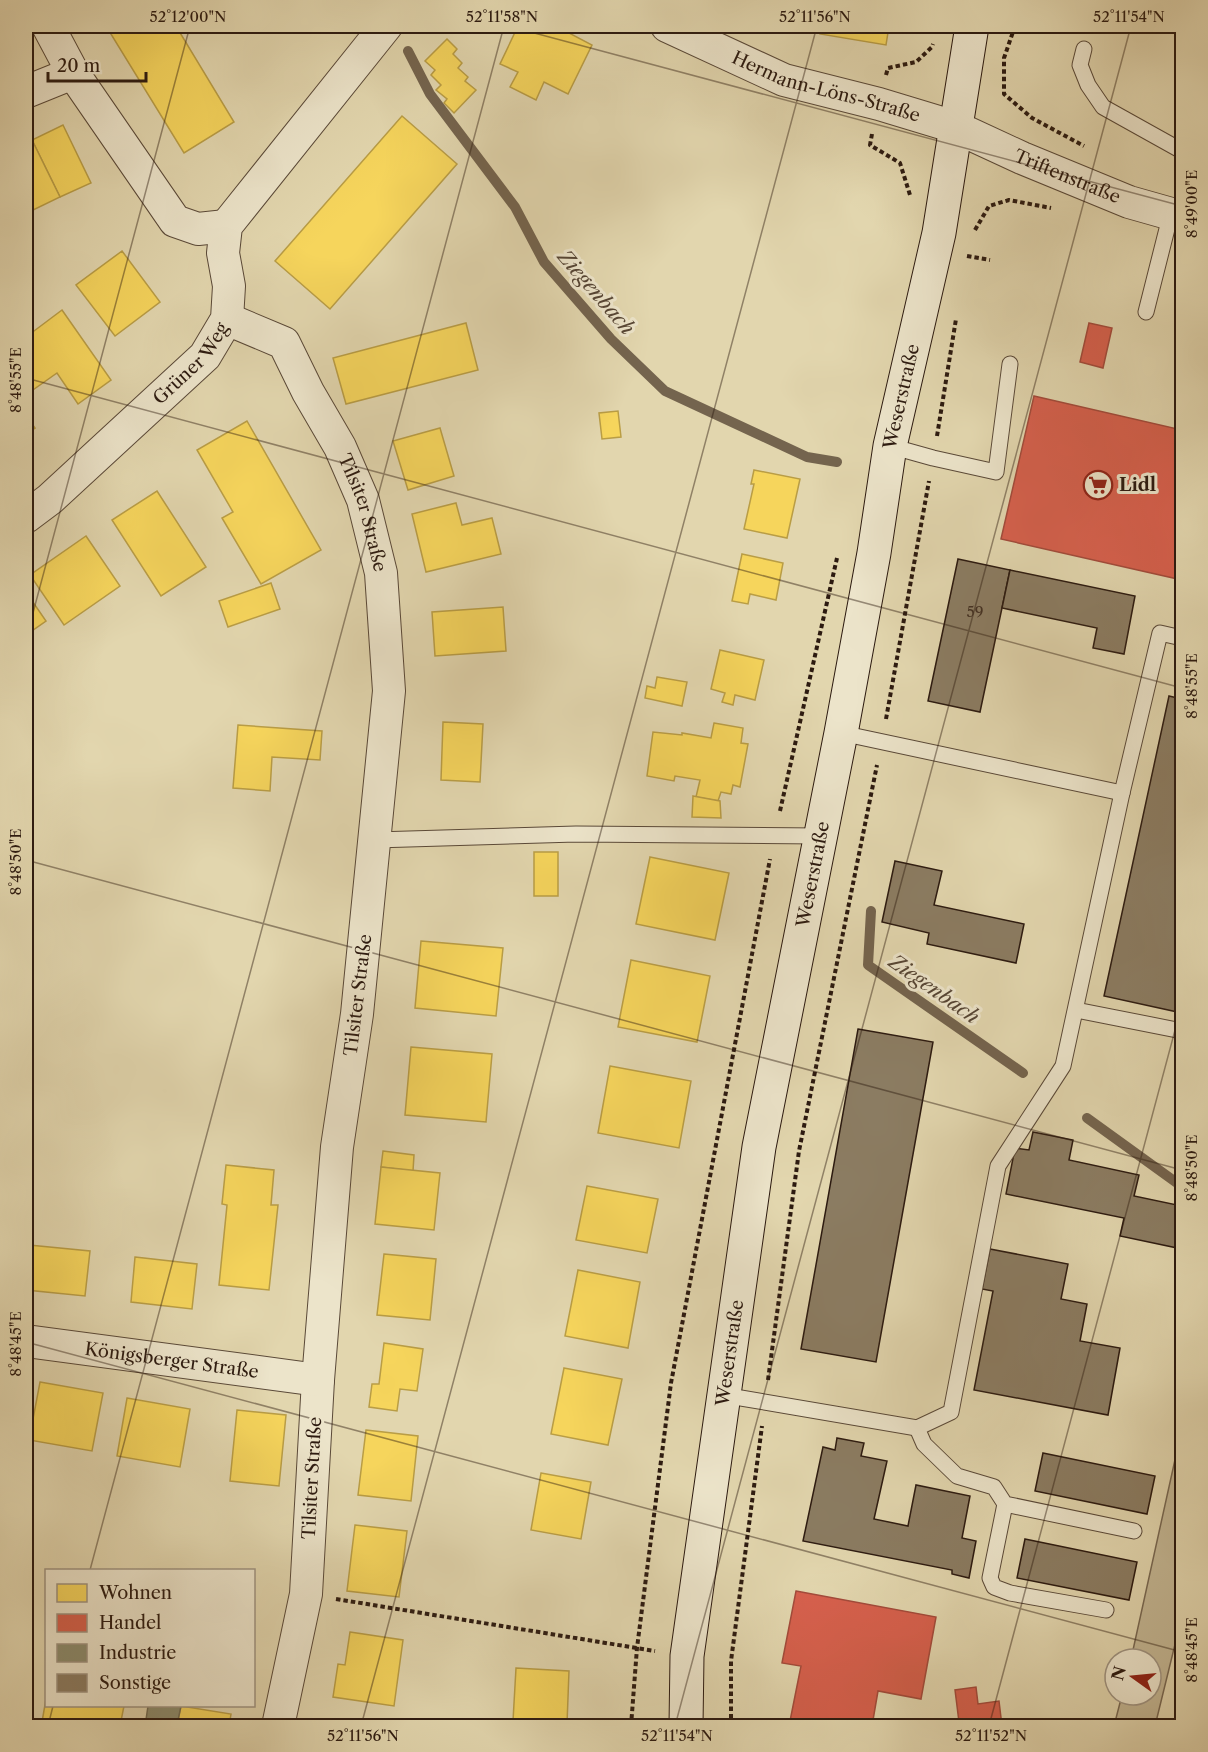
<svg xmlns="http://www.w3.org/2000/svg" width="1208" height="1752" font-family="'Libre Caslon Text',serif">
<style>
.green{fill:#c3b693;stroke:#786852;stroke-width:1.5}
.homes{fill:#f6d55c;stroke:#b99d45;stroke-width:1.5}
.shops{fill:#d6604d;stroke:#a34b3b;stroke-width:1.5}
.industry{fill:#8c8c6e;stroke:#6f6a52;stroke-width:1.5}
.lines{fill:none;stroke-linecap:round;stroke-linejoin:round}
.stream{stroke:#74644e;stroke-width:10}
.building{fill:#8b7c62;stroke:#2c1a10;stroke-width:1.5}
.lane-casing{stroke:#5a4938;stroke-width:17}
.street-casing{stroke:#5a4938;stroke-width:34}
.secondary-casing{stroke:#2c1a10;stroke-width:35}
.path{stroke:#2c1a10;stroke-width:4;stroke-dasharray:4.5 3;stroke-linecap:butt}
.lane{stroke:#ece4ca;stroke-width:15}
.street{stroke:#ece4ca;stroke-width:32}
.secondary{stroke:#ece4ca;stroke-width:33}
.ticks{fill:none;stroke:#2c1a10;stroke-width:1.5;stroke-opacity:0.45}
.labels{text-anchor:middle;stroke-width:6;stroke-linejoin:round;paint-order:stroke}
.number-label{font-size:15px;fill:#443224}
.street-label{font-size:18px;fill:#2c1a10;stroke:#ece4ca}
.poi-label{font-size:18px;font-weight:bold;fill:#2c1a10;stroke:#ece4ca;text-anchor:start}
.water-label{font-size:20px;font-style:italic;fill:#564534;stroke:#ece4ca}
.neatline{fill:none;stroke:#2c1a10;stroke-width:2}
.ticks-label{font-size:15px;text-anchor:middle;fill:#2c1a10}
</style>
<rect width="100%" height="100%" fill="#e2d6ae"/>
<filter id="stains"><feTurbulence type="fractalNoise" baseFrequency=".00333" numOctaves="4"/><feColorMatrix values="0 0 0 0 .2 0 0 0 0 .09 0 0 0 0 .02 0 0 0 .5 -.17"/></filter>
<radialGradient id="worn" r=".72"><stop offset=".6" stop-color="#630" stop-opacity="0"/><stop offset="1" stop-color="#630" stop-opacity=".3"/></radialGradient>
<!-- green -->
<polygon class="green" points="1182,1428 1182,1616 1155,1726 1114,1726 1122,1695 1151,1695 1151,1659 1131,1659"/>
<!-- homes -->
<g class="homes">
<polygon points="106,26 176,26 234,122 184,153"/>
<polygon points="518,26 570,26 567,32 592,45 568,94 544,82 536,100 510,87 518,72 500,64"/>
<polygon points="821,26 889,26 886,45 820,34"/>
<polygon points="447,39 457,49 453,54 462,63 458,68 468,77 465,81 476,90 454,113 444,103 447,99 436,90 441,85 431,75 435,70 425,61"/>
<polygon points="402,116 457,164 330,309 275,261"/>
<polygon points="63,125 91,183 60,197 32,140"/>
<polygon points="32,140 60,197 29,212 26,206 26,143"/>
<polygon points="122,251 160,302 115,336 76,285"/>
<polygon points="62,310 111,380 78,404 57,373 30,392 26,386 26,337"/>
<polygon points="466,323 478,370 346,404 333,358"/>
<polygon points="618,411 621,437 602,439 599,413"/>
<polygon points="26,415 35,428 26,435"/>
<polygon points="247,421 321,550 261,584 222,518 233,512 197,450"/>
<polygon points="440,428 454,476 408,490 393,441"/>
<polygon points="754,470 800,479 787,538 744,529 754,484 751,484"/>
<polygon points="157,491 206,567 161,596 112,520"/>
<polygon points="456,503 462,525 492,518 501,554 426,572 412,514"/>
<polygon points="86,536 120,586 64,625 30,575"/>
<polygon points="742,554 783,563 776,600 750,594 748,604 732,601"/>
<polygon points="271,583 280,609 228,627 219,601"/>
<polygon points="26,592 46,621 26,635"/>
<polygon points="503,607 506,651 435,656 432,612"/>
<polygon points="720,650 764,660 755,700 735,695 733,705 722,702 725,693 711,689"/>
<polygon points="657,677 687,682 682,706 645,698 647,686 655,688"/>
<polygon points="443,722 483,724 480,782 441,780"/>
<polygon points="714,723 743,728 741,743 748,744 740,787 733,785 731,794 721,792 718,801 696,797 700,780 675,776 674,781 647,776 653,732 682,735 682,733 711,738"/>
<polygon points="238,725 322,731 320,760 272,757 270,791 233,788"/>
<polygon points="693,796 720,801 721,818 692,817"/>
<rect x="534" y="852" width="24" height="44"/>
<polygon points="650,857 729,873 715,940 636,924"/>
<polygon points="421,941 503,948 496,1016 415,1008"/>
<polygon points="631,960 710,976 697,1042 618,1027"/>
<polygon points="411,1047 492,1054 486,1122 405,1115"/>
<polygon points="610,1066 691,1081 679,1148 598,1133"/>
<polygon points="383,1151 414,1155 413,1171 381,1167"/>
<polygon points="226,1165 274,1170 271,1205 278,1205 269,1290 219,1285 227,1205 222,1204"/>
<polygon points="381,1167 440,1173 434,1230 375,1224"/>
<polygon points="587,1186 658,1199 647,1253 576,1240"/>
<polygon points="29,1245 90,1251 85,1296 26,1290"/>
<polygon points="384,1254 436,1259 430,1320 377,1315"/>
<polygon points="135,1257 197,1264 192,1309 131,1302"/>
<polygon points="578,1270 640,1282 628,1348 565,1336"/>
<polygon points="384,1343 423,1349 417,1391 400,1389 397,1411 369,1407 372,1384 379,1384"/>
<polygon points="564,1368 622,1379 608,1445 551,1434"/>
<polygon points="40,1382 103,1393 92,1451 29,1440"/>
<polygon points="127,1398 190,1409 180,1467 117,1456"/>
<polygon points="237,1410 286,1415 279,1486 230,1481"/>
<polygon points="366,1430 418,1436 411,1501 358,1495"/>
<polygon points="541,1473 591,1482 581,1539 531,1530"/>
<polygon points="355,1525 407,1531 399,1597 347,1591"/>
<polygon points="350,1632 403,1640 394,1706 333,1697 338,1664 345,1665"/>
<polygon points="516,1668 569,1671 567,1724 513,1721"/>
<polygon points="46,1699 46,1706 124,1706 120,1726 66,1726 42,1722"/>
<polygon points="181,1706 231,1714 229,1726 177,1726"/>
</g>
<!-- shops -->
<g class="shops">
<polygon points="1089,323 1112,328 1103,368 1080,362"/>
<polygon points="1034,396 1182,430 1182,580 1001,539"/>
<polygon points="796,1591 936,1617 921,1699 878,1691 872,1726 789,1726 801,1666 782,1663"/>
<polygon points="976,1687 978,1704 999,1701 1002,1726 947,1726 949,1720 959,1722 955,1690"/>
</g>
<!-- industry -->
<polygon class="industry" points="148,1706 181,1706 177,1725 146,1720"/>
<g class="lines">
<!-- stream -->
<g class="stream">
<polyline points="408,51 430,94 515,207 544,262 611,339 665,391 807,457 837,462"/>
<polyline points="871,911 868,965 1023,1073"/>
<polyline points="1087,1118 1177,1183 1182,1184"/>
</g>
</g>
<!-- building -->
<g class="building">
<polygon points="958,559 1010,570 980,712 928,701"/>
<polygon points="1010,570 1135,596 1124,654 1093,648 1097,628 1002,608"/>
<polygon points="1169,696 1182,699 1182,1013 1104,996"/>
<polygon points="895,861 942,871 934,905 1024,924 1016,963 927,944 929,933 882,922"/>
<polygon points="858,1029 933,1042 876,1362 801,1349"/>
<polygon points="1033,1132 1073,1140 1069,1160 1139,1175 1134,1196 1182,1206 1182,1249 1120,1236 1124,1218 1006,1194 1015,1148 1029,1150"/>
<polygon points="990,1249 1068,1264 1061,1299 1087,1304 1080,1341 1120,1348 1108,1415 974,1390 993,1291 982,1289"/>
<polygon points="837,1438 864,1443 861,1456 887,1461 874,1519 908,1526 916,1485 970,1496 962,1538 976,1541 969,1578 952,1574 952,1570 803,1541 823,1447 835,1450"/>
<polygon points="1043,1453 1155,1476 1147,1514 1035,1491"/>
<polygon points="1025,1539 1137,1562 1129,1600 1017,1578"/>
</g>
<g class="lines">
<!-- lane casing -->
<g class="lane-casing">
<g id="lane">
<polyline points="1084,49 1080,65 1088,85 1103,107 1182,151"/>
<polyline points="1146,312 1171,213"/>
<polyline points="890,446 933,458 996,472 1010,364"/>
<polyline points="1122,793 1160,633 1182,638"/>
<polyline points="375,840 576,834 820,836"/>
<polyline points="1076,1010 1182,1031"/>
<polyline points="723,1395 917,1428 951,1412 998,1166 1063,1066 1122,793 841,733"/>
<polyline points="917,1428 924,1444 957,1476 994,1487 1005,1504 1134,1531"/>
<polyline points="1005,1504 990,1578 994,1587 1010,1593 1106,1610"/>
</g>
</g>
<!-- street casing -->
<g class="street-casing">
<g id="street">
<polyline points="48,26 73,73 175,221 198,229 226,226"/>
<path id="s1" d="M 667,26 L 784,80 L 879,104 L 955,127 L 1022,158 L 1129,202 L 1182,217"/>
<polyline points="26,92 73,73"/>
<path id="s2" d="M 227,319 L 284,343 L 308,392 L 340,447 L 363,500 L 381,573 L 389,691 L 357,1014 L 337,1147 L 318,1380 L 306,1594 L 278,1726"/>
<path id="s3" d="M 26,517 L 50,499 L 205,356 L 227,319 L 229,286 L 223,253 L 226,226 L 386,26"/>
<path id="s4" d="M 26,1341 L 318,1380"/>
</g>
</g>
<!-- secondary casing -->
<g class="secondary-casing">
<g id="secondary">
<path id="s5" d="M 686,1726 L 687,1656 L 759,1147 L 841,733 L 874,553 L 890,446 L 939,233 L 972,26"/>
</g>
</g>
<!-- path -->
<g class="path">
<polyline points="1015,26 1004,58 1004,94 1032,118 1084,146"/>
<polyline points="886,75 888,68 916,62 932,47 933,44"/>
<polyline points="872,134 870,145 900,163 910,195"/>
<polyline points="975,230 989,206 1009,200 1051,208"/>
<polyline points="967,256 990,260"/>
<polyline points="937,436 956,319"/>
<polyline points="886,719 929,481"/>
<polyline points="780,811 837,558"/>
<polyline points="768,1380 799,1151 877,765"/>
<polyline points="336,1599 655,1651"/>
<polyline points="631,1726 637,1648 671,1383 770,859"/>
<polyline points="731,1726 731,1661 762,1426"/>
</g>
<!-- lane -->
<use href="#lane" class="lane"/>
<!-- street -->
<use href="#street" class="street"/>
<!-- secondary -->
<use href="#secondary" class="secondary"/>
</g>
<!-- ticks -->
<path class="ticks" d="M 508,26 L 1182,206M 26,378 L 1182,688M 26,639 L 190,26M 26,860 L 1182,1170M 26,1342 L 1182,1652M 90,1570 L 504,26M 48,1726 L 53,1706M 361,1726 L 817,26M 675,1726 L 1131,26M 989,1726 L 1182,1004"/>
<!-- icons -->
<defs>
<g id="supermarket-ring" transform="scale(1.5)"><circle r="9.5" fill="#ece4ca" stroke="#8f2418" stroke-width="1.5"/><path d="M-6-5.5h2.5l.6 2H6L4.5 2H-2.5L-4.4-4H-6ZM-1.5 3.2a1.3 1.3 0 1 0 .1 0ZM3 3.2a1.3 1.3 0 1 0 .1 0Z" fill="#8f2418"/></g>
</defs>
<g fill-rule="evenodd">
<use href="#supermarket-ring" x="1098" y="485"/>
</g>
<g class="labels">
<!-- number labels -->
<g class="number-label">
<text x="975" y="617">59</text>
</g>
<!-- street labels -->
<g class="street-label">
<text dy="6" stroke="none"><textPath href="#s1" startOffset="171">Hermann-Löns-Straße</textPath></text>
<text dy="6" stroke="none"><textPath href="#s1" startOffset="429">Triftenstraße</textPath></text>
<text dy="6" stroke="none"><textPath href="#s3" startOffset="226">Grüner Weg</textPath></text>
<text dy="6" stroke="none"><textPath href="#s5" startOffset="1348">Weserstraße</textPath></text>
<text dy="6" stroke="none"><textPath href="#s2" startOffset="250">Tilsiter Straße</textPath></text>
<text dy="6" stroke="none"><textPath href="#s5" startOffset="862">Weserstraße</textPath></text>
<text transform="translate(358 995) rotate(-83)" y="6">Tilsiter Straße</text>
<text dy="6" stroke="none"><textPath href="#s5" startOffset="376">Weserstraße</textPath></text>
<text dy="6" stroke="none"><textPath href="#s4" startOffset="147">Königsberger Straße</textPath></text>
<text transform="translate(312 1478) rotate(-87)" y="6">Tilsiter Straße</text>
</g>
<!-- poi labels -->
<g class="poi-label">
<text x="1119" y="491">Lidl</text>
</g>
<!-- water labels -->
<g class="water-label">
<text transform="translate(596 292) rotate(49)" y="7">Ziegenbach</text>
<text transform="translate(934 989) rotate(35)" y="7">Ziegenbach</text>
</g>
</g>
<!-- margin -->
<rect width="1208" height="1752" fill="none" stroke="#e2d6ae" stroke-width="66"/>
<!-- legend -->
<rect x="45" y="1569" width="210" height="138" fill="#ece4ca" stroke="#9f9380" stroke-width="1.5"/>
<rect x="57" y="1584" width="30" height="18" fill="#f6d55c" stroke="#9f9380" stroke-width="1.5"/>
<text x="99" y="1599" font-size="18" fill="#2c1a10">Wohnen</text>
<rect x="57" y="1614" width="30" height="18" fill="#d6604d" stroke="#9f9380" stroke-width="1.5"/>
<text x="99" y="1629" font-size="18" fill="#2c1a10">Handel</text>
<rect x="57" y="1644" width="30" height="18" fill="#8c8c6e" stroke="#9f9380" stroke-width="1.5"/>
<text x="99" y="1659" font-size="18" fill="#2c1a10">Industrie</text>
<rect x="57" y="1674" width="30" height="18" fill="#8b7c62" stroke="#9f9380" stroke-width="1.5"/>
<text x="99" y="1689" font-size="18" fill="#2c1a10">Sonstige</text>
<!-- north arrow -->
<g transform="translate(1133 1677) rotate(285)"><circle r="28" fill="#ece4ca" stroke="#9f9380" stroke-width="1.5"/>
<path d="M0-4.5L10 22L0 15L-10 22Z" fill="#8f2418"/>
<text y="-9" font-size="16" font-weight="bold" text-anchor="middle" fill="#2c1a10">N</text>
</g>
<!-- scale -->
<path d="M48 72v9h98v-9" fill="none" stroke="#2c1a10" stroke-width="3"/>
<text x="57" y="72" font-size="18" fill="#2c1a10" stroke="#ece4ca" stroke-width="4.5" paint-order="stroke">20 m</text>
<rect x="33" y="33" width="1142" height="1686" class="neatline"/>
<g class="ticks-label">
<text x="188" y="22">52°12'00"N</text>
<text x="502" y="22">52°11'58"N</text>
<text x="815" y="22">52°11'56"N</text>
<text x="1129" y="22">52°11'54"N</text>
<text transform="translate(1192 204) rotate(-90)" y="5">8°49'00"E</text>
<text transform="translate(16 380) rotate(-90)" y="5">8°48'55"E</text>
<text transform="translate(1192 686) rotate(-90)" y="5">8°48'55"E</text>
<text transform="translate(16 862) rotate(-90)" y="5">8°48'50"E</text>
<text transform="translate(1192 1168) rotate(-90)" y="5">8°48'50"E</text>
<text transform="translate(16 1344) rotate(-90)" y="5">8°48'45"E</text>
<text transform="translate(1192 1650) rotate(-90)" y="5">8°48'45"E</text>
<text x="363" y="1741">52°11'56"N</text>
<text x="677" y="1741">52°11'54"N</text>
<text x="991" y="1741">52°11'52"N</text>
</g>
<rect width="100%" height="100%" filter="url(#stains)"/>
<rect width="100%" height="100%" fill="url(#worn)"/>
</svg>
